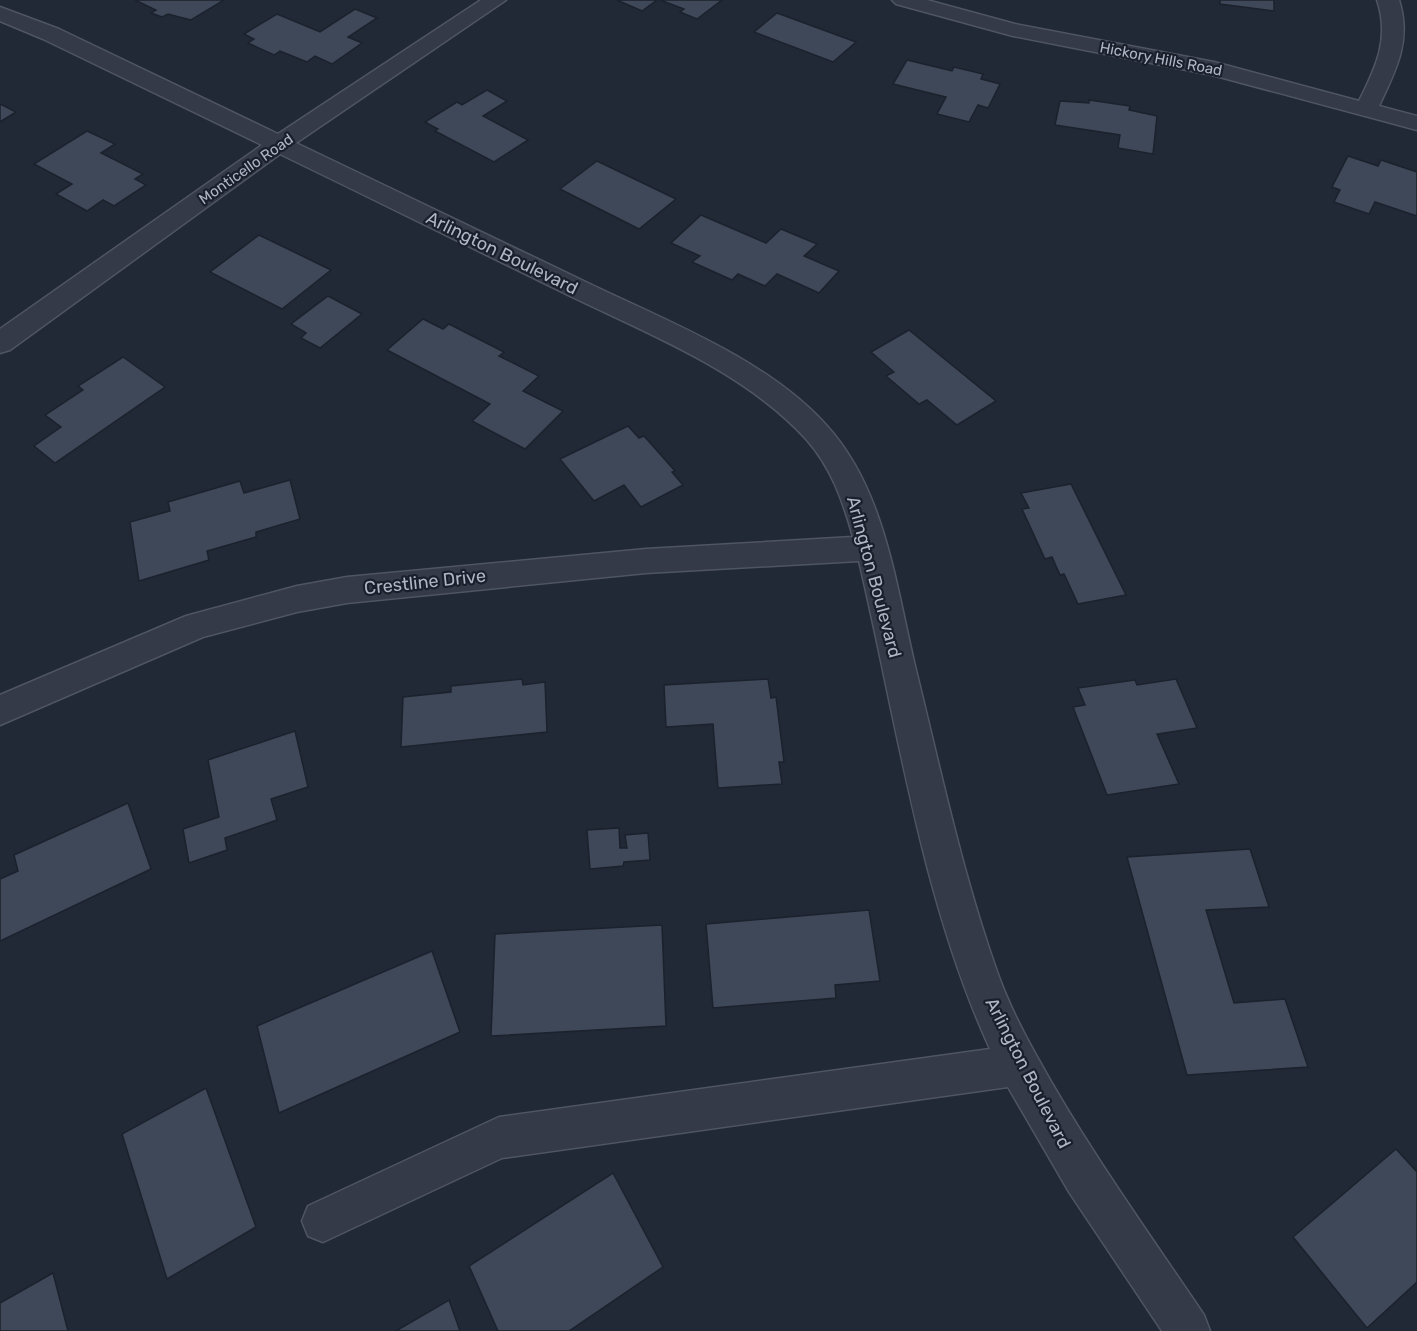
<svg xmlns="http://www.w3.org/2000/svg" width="1417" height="1331" font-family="Rubik,sans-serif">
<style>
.building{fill:#3f4859;stroke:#1c222d;stroke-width:1.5}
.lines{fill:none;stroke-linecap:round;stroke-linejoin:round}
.minor-casing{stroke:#4f5562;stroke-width:3}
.minor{fill:#343a47;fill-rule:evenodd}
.labels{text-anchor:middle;stroke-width:4.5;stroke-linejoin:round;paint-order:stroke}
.far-street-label{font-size:15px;fill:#aeb5c4;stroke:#1a202b}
.street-label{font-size:18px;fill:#aeb5c4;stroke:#1a202b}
</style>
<rect width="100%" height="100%" fill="#212836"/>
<!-- building -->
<g class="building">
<polygon points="135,0 224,0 191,20 168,14 162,17 151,13 156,10"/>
<polygon points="617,0 657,0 642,11"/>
<polygon points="660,0 722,0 697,19 680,12 684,9"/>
<polygon points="1220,0 1274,0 1274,11 1220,4"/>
<polygon points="355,9 377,18 348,37 362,43 332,64 315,56 307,62 280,51 274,55 248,43 254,39 244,34 277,14 320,32"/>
<polygon points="777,13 856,42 833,62 754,32"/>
<polygon points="907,60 952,71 954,67 983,74 981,79 1000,84 988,108 978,105 969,122 937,114 946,97 893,84"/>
<polygon points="487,90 507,101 483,116 528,140 494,162 435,131 438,129 425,122 457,102 462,105"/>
<polygon points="1089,100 1130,106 1129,110 1157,116 1153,154 1118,148 1120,135 1055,125 1060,101 1089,103"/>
<polygon points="0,104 16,112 0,122"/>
<polygon points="87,131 115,144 101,153 143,174 135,179 146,185 114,206 103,200 87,211 56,194 72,184 34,164"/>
<polygon points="1348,156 1378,166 1381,160 1417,172 1417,216 1375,202 1369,214 1334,202 1340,190 1332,187"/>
<polygon points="597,161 676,199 639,229 560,189"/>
<polygon points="701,215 766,243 781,229 817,244 804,256 839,271 819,293 777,274 765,286 738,274 732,280 692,262 700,256 671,243"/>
<polygon points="259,235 331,270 282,309 210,272"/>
<polygon points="328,296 362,314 320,348 301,338 306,333 291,324"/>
<polygon points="423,319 443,329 449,324 504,352 499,356 539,376 523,391 563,411 525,449 472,421 490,404 387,350"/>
<polygon points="909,330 996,401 957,425 927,400 919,404 886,376 894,372 871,352"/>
<polygon points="123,357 165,387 55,463 34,446 61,427 45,415 83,390 78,386"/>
<polygon points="628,426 639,438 644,436 675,471 672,472 683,485 641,507 624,485 594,501 560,459"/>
<polygon points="290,480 300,519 256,532 256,537 207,551 209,560 139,581 130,522 170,511 168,502 240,481 244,493"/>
<polygon points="1071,484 1126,595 1078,604 1064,574 1060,575 1052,557 1045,559 1022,509 1029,508 1021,493"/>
<polygon points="522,679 523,685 545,682 547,732 401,747 403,697 451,692 451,686"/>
<polygon points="768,679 771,698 776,697 784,762 779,762 782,784 718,788 713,724 666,727 664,685"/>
<polygon points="1176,679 1197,728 1157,734 1179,784 1107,795 1073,707 1085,705 1078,688 1135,680 1137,685"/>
<polygon points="295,731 308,787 271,799 277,820 225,838 227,850 189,863 183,829 219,817 208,760"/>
<polygon points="128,803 151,869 0,941 0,879 18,871 14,855"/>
<polygon points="619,828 620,848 627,848 625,835 648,833 650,860 624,862 623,866 590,869 587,830"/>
<polygon points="1250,849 1269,907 1206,910 1234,1003 1285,999 1308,1067 1187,1075 1127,857"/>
<polygon points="869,910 880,981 835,985 836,998 713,1008 706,924"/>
<polygon points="662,925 666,1026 491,1036 495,934"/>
<polygon points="432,951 460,1032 279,1113 257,1026"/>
<polygon points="206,1088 256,1227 167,1279 122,1134"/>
<polygon points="1396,1149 1417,1172 1417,1282 1367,1328 1293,1237"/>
<polygon points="613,1173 663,1267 569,1331 498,1331 469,1266"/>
<polygon points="53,1273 68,1331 0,1331 0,1303"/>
<polygon points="449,1300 460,1331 396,1331"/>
</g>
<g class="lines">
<!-- minor casing -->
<g class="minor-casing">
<g id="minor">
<path d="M 481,0 L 506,0 L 296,143 C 394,190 492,237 590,284 C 669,322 768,360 827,426 C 886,491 896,588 916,670 C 941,772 963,877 999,977 C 1009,1004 1022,1030 1036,1055 C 1086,1146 1146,1229 1204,1315 L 1210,1331 L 1162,1331 L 1069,1192 L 1008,1087 L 502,1158 L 323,1242 L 308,1236 L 302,1221 L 308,1206 L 499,1117 L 990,1049 C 921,898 897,722 859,561 L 646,573 L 347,603 L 297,612 L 203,637 L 0,725 L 0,695 L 186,616 L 297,586 L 347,577 L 646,549 L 853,537 C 843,501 831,467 806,439 C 745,372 651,335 570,296 C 474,249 377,201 280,154 L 10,350 L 0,353 L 0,329 L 262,145 L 43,39 L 0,21 L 0,7 L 59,29 L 278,134 Z"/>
<path d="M 892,0 L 927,0 L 1015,24 L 1214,62 L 1359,101 C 1376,67 1390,38 1377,0 L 1399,0 C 1412,40 1396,70 1379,106 L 1417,116 L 1417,130 L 1212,75 L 1013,36 L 896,4 Z"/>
</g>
</g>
<!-- minor -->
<use href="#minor" class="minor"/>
</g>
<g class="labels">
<!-- far-street labels -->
<g class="far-street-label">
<text transform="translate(1161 59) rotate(11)" y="5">Hickory Hills Road</text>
<text transform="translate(246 169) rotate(-35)" y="5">Monticello Road</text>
</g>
<!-- street labels -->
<g class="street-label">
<text transform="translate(502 253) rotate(26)" y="6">Arlington Boulevard</text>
<text transform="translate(874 577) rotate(75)" y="6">Arlington Boulevard</text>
<text transform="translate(425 582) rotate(-6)" y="6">Crestline Drive</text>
<text transform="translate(1028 1073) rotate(63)" y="6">Arlington Boulevard</text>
</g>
</g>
</svg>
